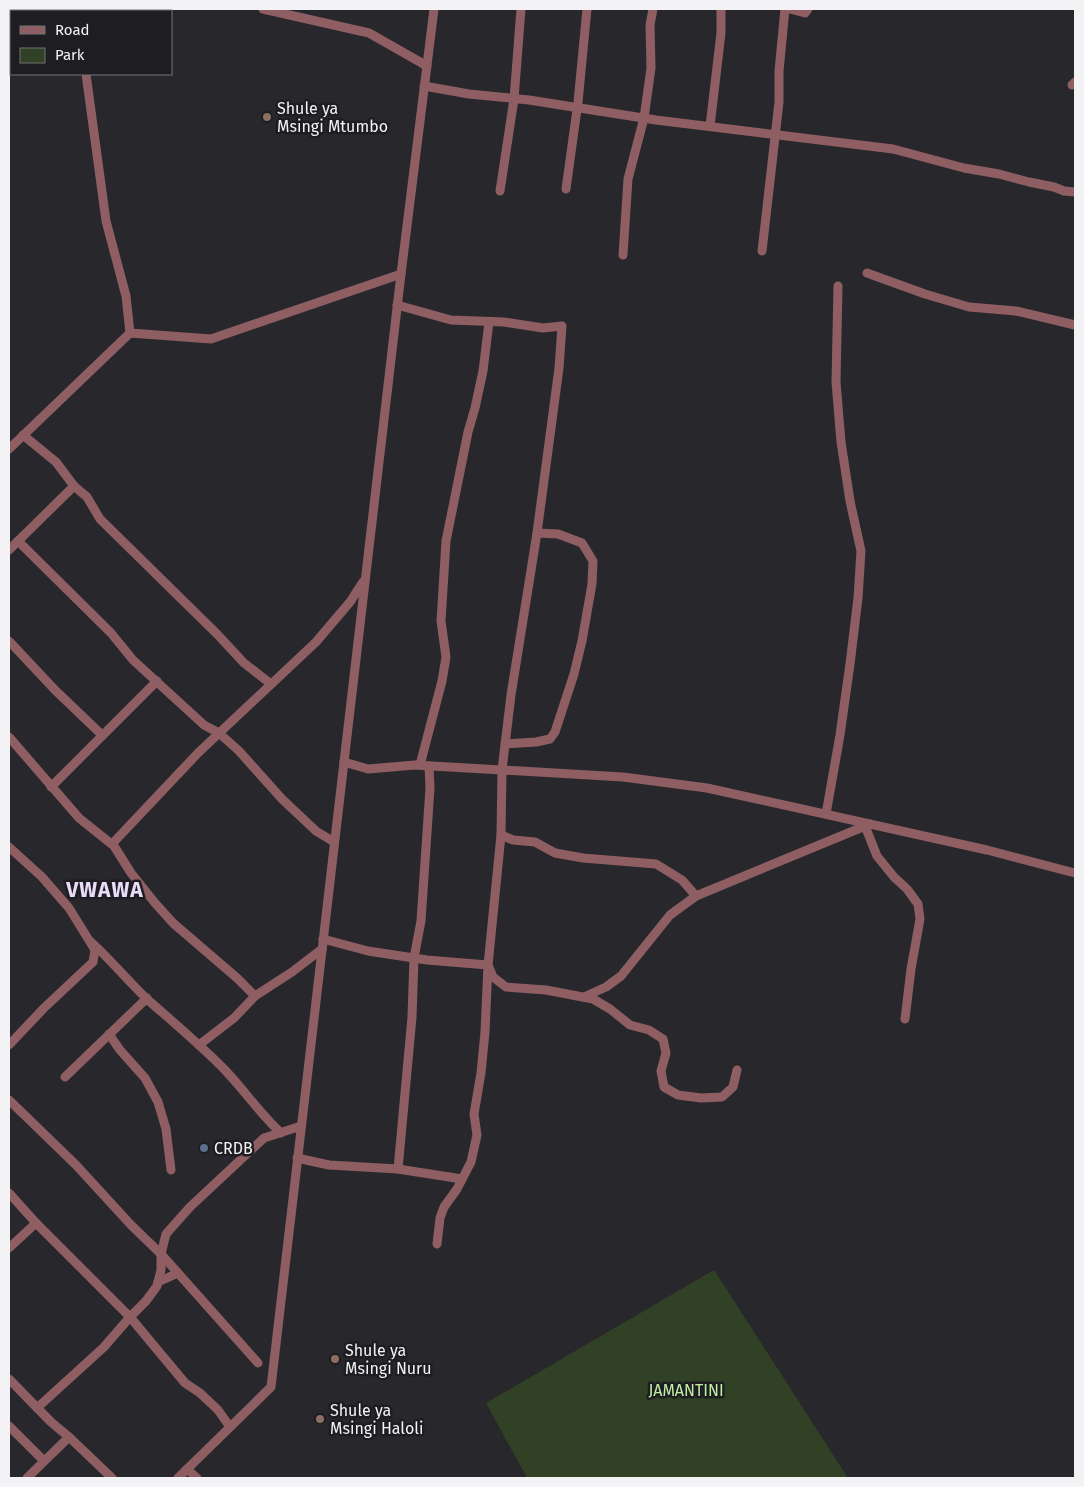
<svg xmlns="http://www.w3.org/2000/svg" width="1084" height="1487" font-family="'Fira Sans',sans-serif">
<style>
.green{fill:#304126}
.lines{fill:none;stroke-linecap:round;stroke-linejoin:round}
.minor{stroke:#8e5e63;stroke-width:9}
.education-dot{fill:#8d6e63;stroke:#1e1e22;stroke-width:2}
.service-dot{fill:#5c6f8a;stroke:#1e1e22;stroke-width:2}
.labels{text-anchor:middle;stroke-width:5;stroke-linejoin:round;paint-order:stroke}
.poi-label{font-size:16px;fill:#f3f3f6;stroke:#1e1e22;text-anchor:start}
.park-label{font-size:16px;fill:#beeea3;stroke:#1e1e22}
.district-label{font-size:21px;font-weight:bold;letter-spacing:1px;fill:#e8dcf9;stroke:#1e1e22}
</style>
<rect width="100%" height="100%" fill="#28282c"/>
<!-- green -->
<polygon class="green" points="714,1270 848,1478 527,1478 486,1403"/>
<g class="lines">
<!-- minor -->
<g class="minor">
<polyline points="78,9 78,11"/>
<polyline points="100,9 109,11"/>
<polyline points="263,9 369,33 427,66"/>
<polyline points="790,9 805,13 808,9"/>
<polyline points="166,11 168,9"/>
<polyline points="86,74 106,221 126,296 130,333"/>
<polyline points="1072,85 1075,82"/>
<polyline points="424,86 469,94 529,100 656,120 893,149 964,168 999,174 1029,182 1054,187 1064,191 1075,192"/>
<polyline points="710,126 721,33 721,9"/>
<polyline points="566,189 578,102 587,9"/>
<polyline points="500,191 514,99 521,9"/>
<polyline points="762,251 779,102 779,71 785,9"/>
<polyline points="623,255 628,179 644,118 651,68 650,25 653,9"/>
<polyline points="867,273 925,294 969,307 1016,311 1075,325"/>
<polyline points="397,305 451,320 504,322 543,328 562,326 559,368 537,533 511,695 502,770 501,835 488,965 485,1032 481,1073 474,1114 477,1135 471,1162 457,1189 444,1207 440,1218 437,1244"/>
<polyline points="23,435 56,462 74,486 87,497 100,519 217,634 244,663 271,684"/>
<polyline points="9,449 130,333 211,339 401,274"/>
<polyline points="18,541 111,633 133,660 204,725 219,733 239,751 282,799 316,831 334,842"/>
<polyline points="9,550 74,486"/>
<polyline points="9,641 55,690 102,735"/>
<polyline points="9,737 79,818 114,846 131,873 155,903 173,923 237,978 255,996"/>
<polyline points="505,744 536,742 550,739 555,732 574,674 582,641 592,584 593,561 582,543 558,534 537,533"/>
<polyline points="344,762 368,769 415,765 623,777 707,788 987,850 1075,873"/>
<polyline points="420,765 442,681 446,657 441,621 446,541 468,432 475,408 483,371 489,322"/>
<polyline points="51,787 157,681"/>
<polyline points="826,814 840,735 850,664 858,598 861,551 850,501 841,442 836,382 838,286"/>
<polyline points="865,826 877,856 894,877 907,889 918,904 920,919 911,969 905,1019"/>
<polyline points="501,835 513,840 535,842 555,853 583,858 656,864 682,880 696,896"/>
<polyline points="112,844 198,753 316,642 350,602 363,582"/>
<polyline points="9,847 42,877 69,908 95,950 93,962 44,1008 9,1045"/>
<polyline points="323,939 368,951 427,960 488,965 493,977 506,987 546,990 593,999 610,1009 630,1025 649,1030 663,1039 666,1053 661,1071 664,1087 678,1095 701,1098 722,1097 733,1087 737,1070"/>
<path d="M 91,942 C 111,960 128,981 148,1000 C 173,1022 198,1043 222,1067 C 243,1088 259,1113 281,1133"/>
<polyline points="584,997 606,987 621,976 670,915 696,896 870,824"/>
<polyline points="109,1034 120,1050 145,1078 158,1102 166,1129 171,1170"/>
<polyline points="199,1045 234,1018 255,996 292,972 322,949"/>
<polyline points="65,1077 147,998"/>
<polyline points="9,1100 76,1165 131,1225 161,1254 258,1363"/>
<polyline points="297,1158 329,1165 398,1169 462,1179"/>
<polyline points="398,1169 412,1017 414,958 421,921 430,788 429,766"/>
<polyline points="9,1193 36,1223"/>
<polyline points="9,1248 36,1223 130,1317 104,1347 37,1408"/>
<polyline points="158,1282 178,1273"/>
<polyline points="9,1379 51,1422 69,1437 27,1478"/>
<polyline points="9,1426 44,1461"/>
<polyline points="230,1427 218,1410 200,1393 185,1383 130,1317 146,1301 157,1286 161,1270 161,1254 166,1234 190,1207 264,1138 301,1126"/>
<polyline points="69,1437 112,1478"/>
<polyline points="187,1469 197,1478"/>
<polyline points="178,1478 271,1387 401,274 434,9"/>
</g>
</g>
<!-- markers -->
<g class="education-dot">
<circle cx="267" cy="117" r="5"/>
<circle cx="335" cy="1359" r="5"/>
<circle cx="320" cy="1419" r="5"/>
</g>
<circle class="service-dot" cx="204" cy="1148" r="5"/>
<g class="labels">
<!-- poi labels -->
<g class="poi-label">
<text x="277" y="114">Shule ya<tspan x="277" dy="18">Msingi Mtumbo</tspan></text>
<text x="214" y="1154">CRDB</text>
<text x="345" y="1356">Shule ya<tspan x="345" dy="18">Msingi Nuru</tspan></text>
<text x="330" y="1416">Shule ya<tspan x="330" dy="18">Msingi Haloli</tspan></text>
</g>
<!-- park labels -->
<g class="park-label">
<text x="686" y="1396">JAMANTINI</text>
</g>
<!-- district labels -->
<g class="district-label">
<text x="105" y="897">VWAWA</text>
</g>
</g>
<!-- border -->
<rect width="1084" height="1487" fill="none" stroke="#f3f3f6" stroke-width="20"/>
<!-- legend -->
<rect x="10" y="10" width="162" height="65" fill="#1e1e22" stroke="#737377"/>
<rect x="20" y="26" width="25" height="8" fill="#8e5e63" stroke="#737377"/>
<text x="55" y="35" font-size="15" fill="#f3f3f6">Road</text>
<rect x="20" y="48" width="25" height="15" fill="#304126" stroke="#737377"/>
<text x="55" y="60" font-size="15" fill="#f3f3f6">Park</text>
</svg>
